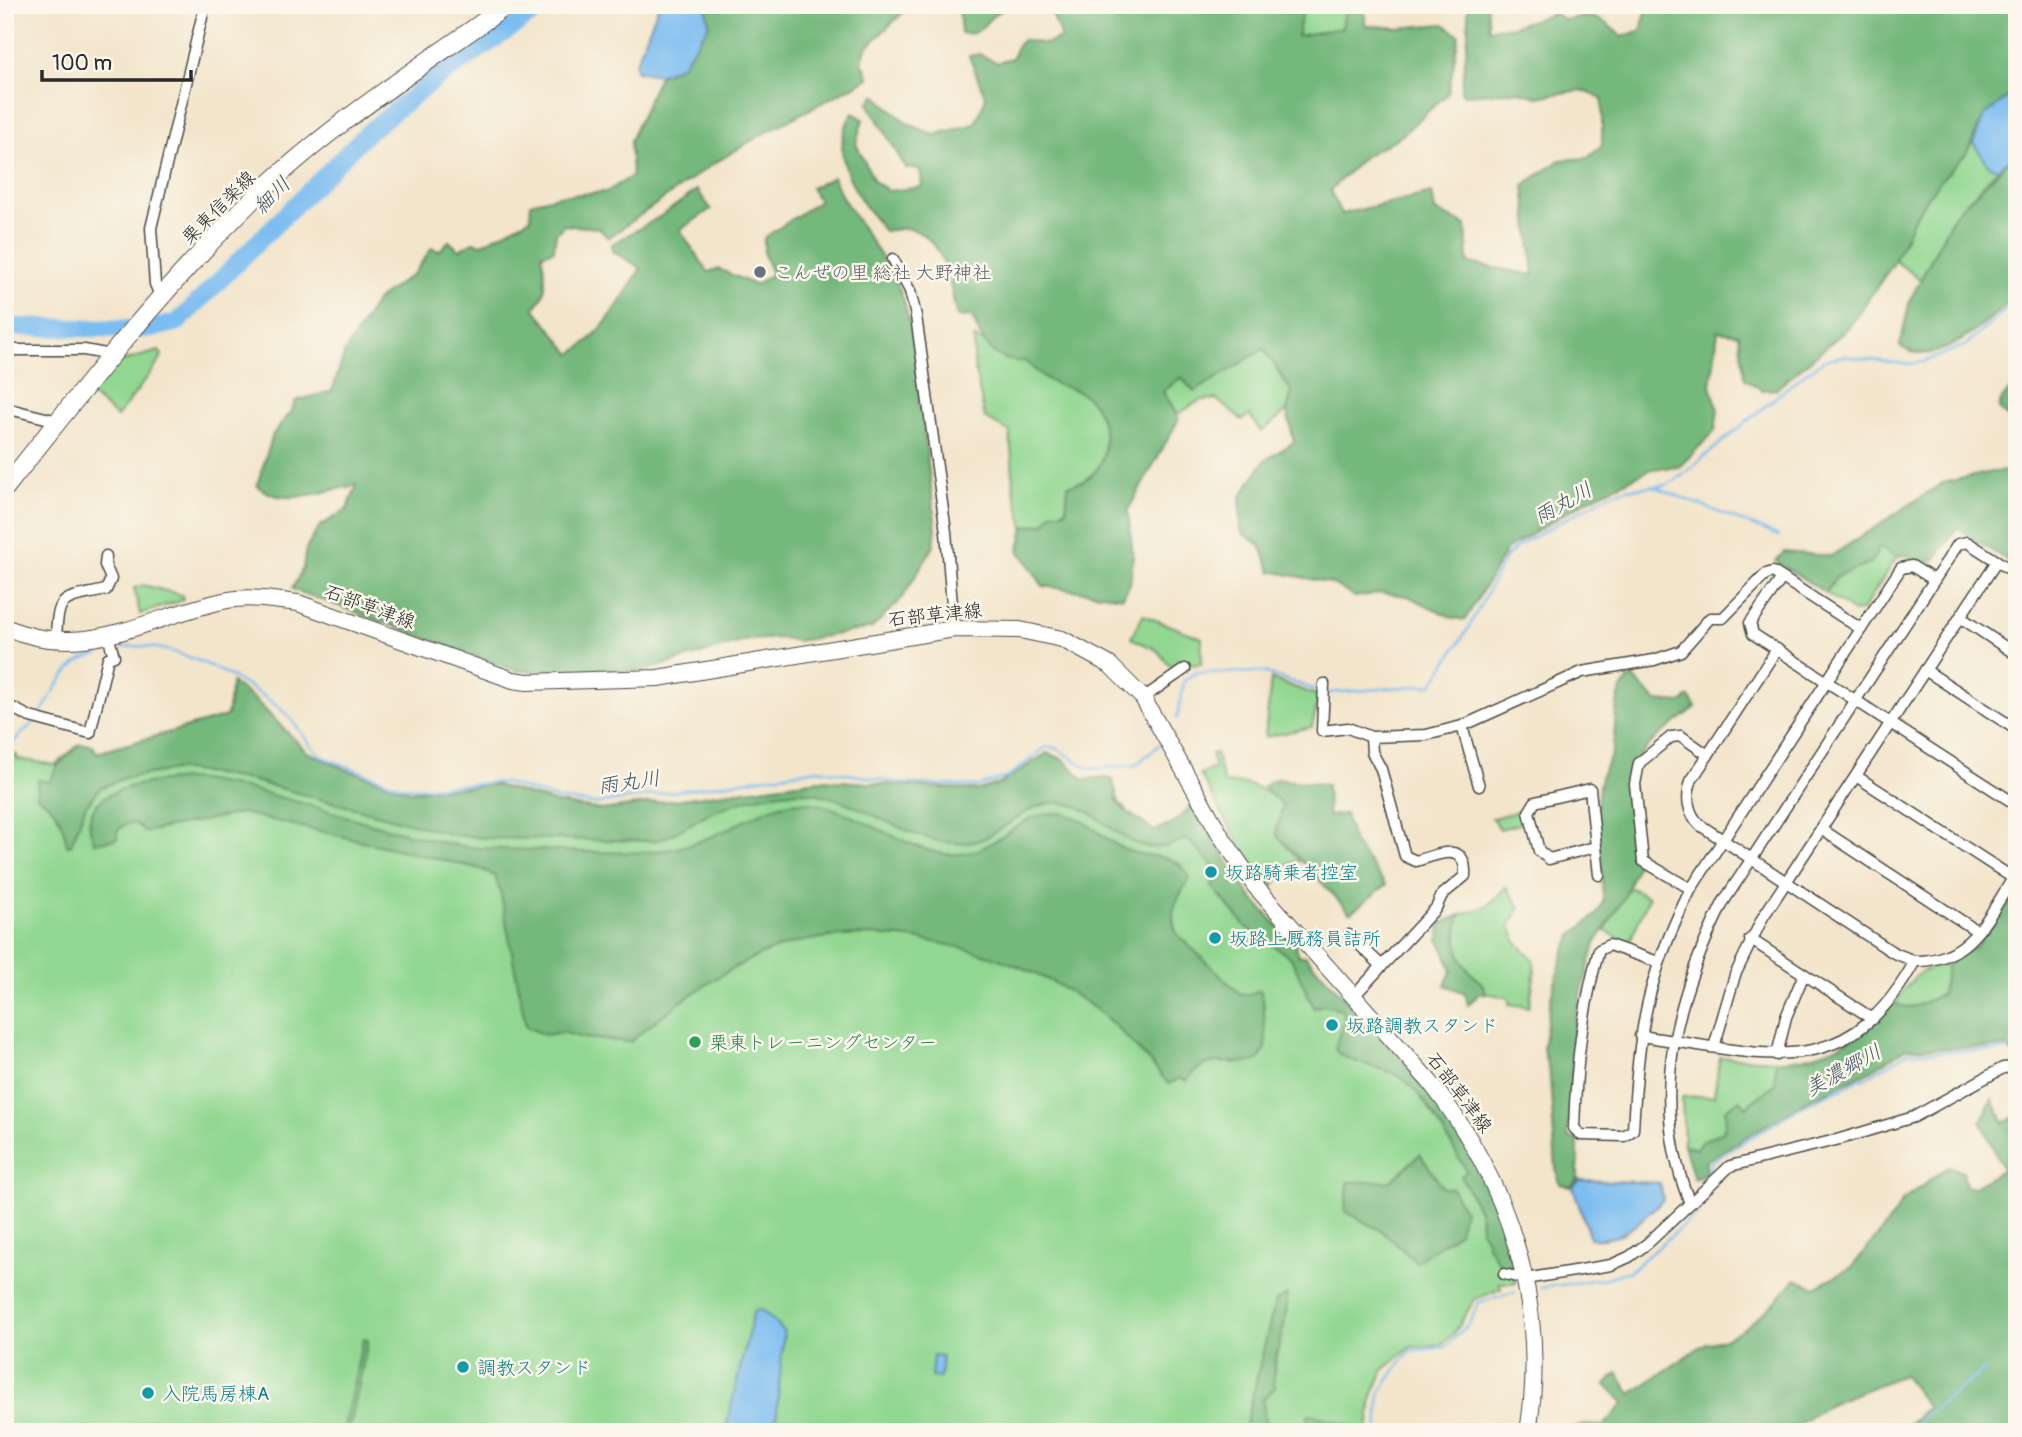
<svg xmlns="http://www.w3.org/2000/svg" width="2022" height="1437" font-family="Pangolin,'Klee One',sans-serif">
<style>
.green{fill:#91d791;stroke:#5e815e;stroke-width:2}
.forest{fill:#74b87b;stroke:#507253;stroke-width:2}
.water{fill:#7bbdf1;stroke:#53748e;stroke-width:2}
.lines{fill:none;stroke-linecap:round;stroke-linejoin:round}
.stream{stroke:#7bbdf1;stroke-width:2.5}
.river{stroke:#7bbdf1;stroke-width:18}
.street-casing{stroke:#494743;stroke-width:13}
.secondary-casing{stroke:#494743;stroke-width:18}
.primary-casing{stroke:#494743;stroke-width:20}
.street{stroke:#fff;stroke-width:10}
.secondary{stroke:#fff;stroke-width:16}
.primary{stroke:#fff;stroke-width:18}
.worship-dot{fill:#6b7280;stroke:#fbf7ec;stroke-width:2.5}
.culture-dot{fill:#0f9aa8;stroke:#fbf7ec;stroke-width:2.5}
.leisure-dot{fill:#2e9e5b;stroke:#fbf7ec;stroke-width:2.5}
.labels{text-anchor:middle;stroke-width:5;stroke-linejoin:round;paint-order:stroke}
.street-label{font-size:19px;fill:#2b2b2b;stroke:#fbf7ec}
.worship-label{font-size:19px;fill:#5b616d;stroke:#fbf7ec;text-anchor:start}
.culture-label{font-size:19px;fill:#0d838f;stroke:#fbf7ec;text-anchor:start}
.leisure-label{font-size:19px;fill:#27864d;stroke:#fbf7ec;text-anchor:start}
.water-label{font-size:21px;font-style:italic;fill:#435766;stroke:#fbf7ec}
</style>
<rect width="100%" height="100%" fill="#fbf7ec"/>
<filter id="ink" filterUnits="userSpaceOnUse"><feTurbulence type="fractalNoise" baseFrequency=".0143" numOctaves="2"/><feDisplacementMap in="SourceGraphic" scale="14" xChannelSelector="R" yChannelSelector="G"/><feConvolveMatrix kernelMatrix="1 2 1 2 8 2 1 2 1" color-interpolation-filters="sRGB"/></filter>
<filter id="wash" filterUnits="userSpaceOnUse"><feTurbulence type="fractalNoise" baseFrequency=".00686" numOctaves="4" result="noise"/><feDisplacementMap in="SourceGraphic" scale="28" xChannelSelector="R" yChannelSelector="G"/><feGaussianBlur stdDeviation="1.57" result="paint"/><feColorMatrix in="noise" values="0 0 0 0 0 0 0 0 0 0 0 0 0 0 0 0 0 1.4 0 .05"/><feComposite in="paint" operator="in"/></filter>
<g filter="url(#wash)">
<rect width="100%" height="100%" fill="#f3e5cb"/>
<!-- green -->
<g class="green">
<polygon points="1304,5 1346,5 1342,28 1296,37"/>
<polygon points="1973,143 1990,166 1998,169 1953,216 1921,280 1894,260 1915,216 1937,184"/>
<path d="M 974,338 C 997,343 992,364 1024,360 C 1033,367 1041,375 1050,381 C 1059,386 1071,387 1080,392 C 1104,406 1110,442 1100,465 C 1097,473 1086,477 1081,484 C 1060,513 1065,522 1024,527 L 1014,490 L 1010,432 L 985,418 L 974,365 Z"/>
<polygon points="1264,349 1292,392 1287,411 1261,432 1250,415 1242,420 1216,399 1201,400 1178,414 1163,392 1181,377 1194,391"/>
<polygon points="159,351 162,355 159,362 117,417 89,393 113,364"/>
<polygon points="1880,547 1897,557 1862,611 1854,612 1826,593 1837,576 1870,564"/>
<polygon points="143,585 182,595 183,600 140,614 134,588"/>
<polygon points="1143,615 1202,638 1201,664 1170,666 1157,650 1131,638"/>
<polygon points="1271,679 1319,696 1312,727 1265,737"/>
<path d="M 232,683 L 254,699 L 307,752 L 345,769 L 410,791 L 496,785 L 557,803 L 602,810 L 820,780 L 978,790 L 999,784 L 1047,753 L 1063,759 L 1084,780 L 1103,777 L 1116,791 C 1118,811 1139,820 1154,831 L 1173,824 L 1192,805 L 1250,896 L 1295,945 L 1299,956 L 1305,956 L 1415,1075 L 1499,1215 L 1516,1283 L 1499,1283 L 1501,1289 L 1475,1299 L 1453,1335 L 1443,1343 L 1437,1346 L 1411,1347 L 1383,1370 L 1372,1396 L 1368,1432 L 5,1432 L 5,757 L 16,754 L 18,759 L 55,765 L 80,744 L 92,745 L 97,753 L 227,716 Z"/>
<path d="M 1216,753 L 1224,784 C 1249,781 1264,788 1283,805 L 1276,834 L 1300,861 L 1290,863 L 1271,889 L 1240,845 L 1200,774 L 1215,768 L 1211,754 Z"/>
<polygon points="1524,810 1527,822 1500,829 1492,818"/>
<path d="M 1506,887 L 1520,907 L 1510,926 L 1516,942 L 1533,959 L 1535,971 L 1529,1007 L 1509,1004 L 1509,998 L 1486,993 C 1482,980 1477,980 1469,971 C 1455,956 1455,933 1460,915 L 1488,906 Z"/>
<polygon points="1628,887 1649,897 1629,943 1605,931"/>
<path d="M 1948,964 L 1942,994 C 1927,1001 1910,1013 1895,1003 C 1914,977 1914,970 1948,964 Z"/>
<polygon points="1720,1057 1776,1060 1775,1084 1726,1122 1723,1132 1702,1141 1696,1149 1684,1145 1682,1097 1714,1096"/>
</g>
<!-- forest -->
<g class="forest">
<path d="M 706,5 L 911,5 L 866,48 L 862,61 L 869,78 L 766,132 L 710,166 L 608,238 L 599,228 L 564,225 L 556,233 L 554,250 L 542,254 C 544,275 551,292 534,308 L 571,354 C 603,335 622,299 641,268 L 612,251 L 612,244 L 661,216 L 697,190 L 711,209 L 680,230 L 708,272 L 719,269 L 755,285 L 772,274 L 764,254 L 764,238 L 819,201 L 811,188 L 833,177 L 842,197 L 894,276 L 904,301 L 912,333 L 936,528 L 934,545 L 903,597 L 872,628 L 797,641 L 782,638 L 748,640 L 643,671 L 517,671 L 292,589 L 303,568 L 306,549 L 319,527 L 347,509 L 357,485 C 326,489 282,510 257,485 L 273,434 L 292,411 L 295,401 L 332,391 L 345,352 L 377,300 L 414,273 L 432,248 L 439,251 L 449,241 L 459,250 L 473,242 L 482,244 L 531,218 L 530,203 L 558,196 L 606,192 L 632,176 L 630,141 L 659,76 L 682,65 L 709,25 Z"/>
<path d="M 966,5 L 1011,5 C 1006,8 999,10 995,14 C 983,23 981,37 961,33 L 959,11 Z"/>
<path d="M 1064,5 L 1304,5 L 1297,36 L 1342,28 L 1346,5 L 1365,6 L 1365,25 L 1398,28 L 1444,24 L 1459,35 L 1448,93 L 1401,136 L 1365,156 L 1330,190 L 1341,214 L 1432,193 L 1435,211 L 1466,225 L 1468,263 L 1534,275 L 1524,185 L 1560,160 L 1588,158 L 1602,145 L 1602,98 L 1581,90 L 1537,97 L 1518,91 L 1465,95 L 1461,92 L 1468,35 L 1468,5 L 1487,5 L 1489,29 L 1513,26 L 1555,13 L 1564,20 C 1594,13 1600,17 1622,37 L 1641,30 L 1648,5 L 1882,5 L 1915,11 L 1938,5 L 2017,5 L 2017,90 L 1984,116 L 1966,154 L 1937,184 L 1915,216 L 1893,264 L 1848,328 L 1776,389 L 1762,390 L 1745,379 L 1739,334 L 1718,331 L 1711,386 L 1718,410 L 1715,431 L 1679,467 L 1651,469 L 1587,500 L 1507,549 L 1465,620 L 1453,618 L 1408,596 L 1381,593 L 1355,597 L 1331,583 L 1271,571 L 1260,545 L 1241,532 L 1240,498 L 1264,461 L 1294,442 L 1287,411 L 1292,392 L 1264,349 L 1194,392 L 1181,377 L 1163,392 L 1179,419 L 1128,510 L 1133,556 L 1130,584 L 1123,597 L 1043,586 L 1019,550 L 1024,527 L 1045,524 L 1052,513 L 1066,511 L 1068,485 C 1085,483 1098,474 1103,456 C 1108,434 1102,405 1081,393 C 1072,387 1059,387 1050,381 C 1041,376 1033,367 1024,361 C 995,364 981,342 972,316 L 957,317 C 950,287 947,240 911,229 C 904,227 892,230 884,231 C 859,199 824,154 853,113 L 863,119 L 856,144 L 874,181 L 889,191 L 922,187 L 920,169 L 906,168 L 868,103 L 875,95 L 907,123 L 934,135 L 975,124 L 986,98 L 969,56 L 979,54 L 998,63 L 1012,58 L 1018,44 L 1023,40 L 1046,44 L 1061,38 L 1053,16 Z"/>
<path d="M 2017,153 L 2017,295 C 1990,318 1937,374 1900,346 L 1910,300 L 1954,215 Z"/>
<polygon points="2017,381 2017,426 1999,409 2001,401"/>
<polygon points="2017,471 2017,567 1957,528 1934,560 1922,565 1906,555 1897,557 1880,547 1870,564 1837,576 1826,593 1776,561 1784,552 1831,556 1943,483 1991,472"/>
<path d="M 1632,676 L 1656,701 L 1682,703 L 1689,697 L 1696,707 C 1674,725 1640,745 1630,773 L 1638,862 L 1624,898 L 1595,944 L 1575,1016 L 1568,1138 L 1578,1139 L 1578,1179 L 1571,1187 L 1560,1184 L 1556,1170 L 1550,1077 L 1543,1049 L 1551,997 L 1565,949 L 1572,936 L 1597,914 L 1603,902 C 1604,862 1591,816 1601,777 C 1603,768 1610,761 1612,752 C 1618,726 1610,694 1632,676 Z"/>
<path d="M 232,683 L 254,699 L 307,752 L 345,769 L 410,791 L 496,785 L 557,803 L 602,810 L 820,780 L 978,790 L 999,784 L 1047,753 L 1063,759 L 1084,780 L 1103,777 L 1113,780 L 1117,801 L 1122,808 L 1154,831 L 1173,824 L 1192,805 L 1250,896 L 1295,945 L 1299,956 L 1305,956 C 1380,1038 1473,1119 1503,1230 C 1506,1241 1513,1255 1510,1266 L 1503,1269 L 1487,1245 L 1487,1239 L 1481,1230 L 1480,1213 L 1461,1176 L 1467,1171 C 1449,1144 1425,1091 1397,1075 C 1378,1065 1355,1066 1337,1052 L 1335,1048 L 1345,1016 L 1341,1009 L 1323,1005 L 1314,1008 L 1291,958 L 1246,927 L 1211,885 L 1222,876 L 1188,839 C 1178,840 1172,846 1163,847 C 1122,853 1103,810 1068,804 C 1024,796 1005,839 966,843 C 907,847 855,792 799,792 C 768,792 734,802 706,815 C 688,824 675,836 654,841 L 487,838 L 454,835 L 250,780 L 180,769 L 124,778 L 100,788 L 86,805 L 71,845 L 67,846 C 63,822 58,809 37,796 L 38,780 L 50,782 L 57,766 L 80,744 L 92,745 L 97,753 L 227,716 Z"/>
<path d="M 193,779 C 282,790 367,828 455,845 C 483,850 512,849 540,850 C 575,851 611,854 646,852 C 667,851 689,846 708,838 C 738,827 769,802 801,802 C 843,802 904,850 946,854 C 996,859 1016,811 1057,813 C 1090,815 1106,847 1136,853 C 1156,858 1183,855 1189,879 C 1178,898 1167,912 1177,934 L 1239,993 L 1250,995 L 1260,990 C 1266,1001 1263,1015 1265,1028 C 1273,1095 1212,1036 1187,1081 L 1180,1078 L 1169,1084 C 1148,1061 1127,1035 1103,1015 C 1020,947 863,911 762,954 C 714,975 670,1008 630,1042 L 582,1038 L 563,1032 L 545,1035 L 526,1027 L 501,895 L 495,876 L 481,869 L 242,813 L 144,832 C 136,820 125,821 117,832 L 117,839 L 95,843 C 67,786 157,780 193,779 Z"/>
<polygon points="1275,779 1327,785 1328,816 1345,814 1354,843 1386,885 1350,913 1276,834 1283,805 1263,787"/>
<path d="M 2017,888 L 2017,1060 L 2007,1047 L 1905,1049 L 1874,1069 L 1803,1103 L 1706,1161 L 1705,1175 L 1694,1179 L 1684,1145 L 1696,1149 L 1702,1141 L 1723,1132 L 1726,1122 L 1725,1110 L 1740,1099 L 1746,1107 L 1775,1084 L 1776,1060 C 1823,1061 1864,1036 1895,1003 C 1910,1013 1927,1001 1942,994 L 1948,964 L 1977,945 Z"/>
<path d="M 1460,915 C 1455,933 1455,956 1469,971 C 1477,980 1482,980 1486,993 L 1479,994 L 1468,1005 L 1465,993 L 1445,985 L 1452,970 L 1439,939 L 1440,924 Z"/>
<path d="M 1992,1099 L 2004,1123 L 2017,1115 L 2017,1432 L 1899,1432 L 1928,1407 L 1903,1375 L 1829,1404 L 1788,1432 L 1572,1432 L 1571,1429 L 1583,1425 L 1604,1426 L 1624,1403 L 1606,1385 L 1617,1373 L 1631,1394 L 1706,1343 C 1737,1342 1777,1302 1795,1279 L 1815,1287 L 1851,1268 L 1894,1216 L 1902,1201 L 1949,1166 L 1963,1172 L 1966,1187 L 1974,1187 L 2003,1169 L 1981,1121 Z"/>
<polygon points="1420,1154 1443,1188 1452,1188 1464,1211 1459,1232 1416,1262 1382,1231 1345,1212 1348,1182 1391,1181"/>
<path d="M 1287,1295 C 1289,1329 1269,1357 1275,1388 L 1263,1399 L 1266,1432 L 1244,1432 L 1275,1301 Z"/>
<polygon points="363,1339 368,1340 349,1432 343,1432"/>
<polygon points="1309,1414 1349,1425 1351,1432 1304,1432"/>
</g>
<!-- water -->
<g class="water">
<polygon points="659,5 706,5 709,25 682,65 659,75 637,71 635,65"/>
<polygon points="2017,90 2017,153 1998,169 1990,166 1973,143 1984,116"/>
<path d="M 1580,1180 L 1660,1183 L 1663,1200 C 1642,1219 1621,1245 1590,1238 L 1573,1187 Z"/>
<polygon points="754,1310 763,1311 784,1331 775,1432 725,1432"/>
<polygon points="933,1355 942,1356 940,1378 931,1377"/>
</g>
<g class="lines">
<!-- stream -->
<g class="stream">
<polyline points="1655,487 1779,536"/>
<path d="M 122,648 C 168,637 249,682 284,712 C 299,725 306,744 322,757 L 400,786 L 417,788 L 502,782 L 558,799 L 595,804 L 818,769 L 902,783 L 977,786 L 1008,777 L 1046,747 L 1056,748 L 1090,769 L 1136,765 L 1159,745"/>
<polyline points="1328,693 1432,685 1469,627 1505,558 1519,545 1610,494 1627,489 1667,485 1680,477 1800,377 1825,360 1843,356 1905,364 1923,362 1966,345 2017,300"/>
<path d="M 39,715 C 58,689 64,661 99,654"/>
<polyline points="1177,718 1184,681 1195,673 1263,672 1322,692"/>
<polyline points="5,750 35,721"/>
<polyline points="1707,1177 1711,1162 1720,1156 1803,1106 1874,1073 1907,1053 2007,1050 2017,1042"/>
<polyline points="1541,1288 1606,1278 1630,1271 1692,1218 1699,1210 1704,1196"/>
<polyline points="1377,1432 1380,1392 1403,1359 1411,1351 1446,1347 1470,1322 1479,1302 1515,1292"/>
<polyline points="1904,1432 1986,1369"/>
</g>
<!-- river -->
<polyline class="river" points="5,327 151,329 178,322 368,132 429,84 545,5"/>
</g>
</g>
<g filter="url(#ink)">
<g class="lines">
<!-- street casing -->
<g class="street-casing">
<g id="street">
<polyline points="893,259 910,291 916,316 946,532 954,629"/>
<polyline points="161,298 155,284 151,228 205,5"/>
<polyline points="5,350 84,350 111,355"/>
<polyline points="5,408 58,421"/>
<polyline points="1782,578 1750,623 1753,634 2017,805"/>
<polyline points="1960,617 2017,655"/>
<path d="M 56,642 C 57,593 62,600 106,590 L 111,579 L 105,565 L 106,556"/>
<path d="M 1777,649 L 1691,781 C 1686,798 1687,812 1700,825 L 1894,953 L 1915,961"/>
<polyline points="1925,670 2017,730"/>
<polyline points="1324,684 1322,731 1348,728 1371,737 1426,735 1462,726 1582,672 1654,660 1681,651 1710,618 1723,618 1766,574 1773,572 1861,629"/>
<polyline points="1143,698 1185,669"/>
<polyline points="5,704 30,717 90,733 108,658 114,656 108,636"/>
<polyline points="1462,726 1479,786"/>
<polyline points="1856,776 2013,878"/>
<polyline points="1821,829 1977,931"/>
<polyline points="1595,847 1549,859 1539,851 1529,812 1535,802 1590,789 1599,875"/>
<polyline points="1691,889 1643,861 1635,784 1639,763 1671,737 1681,736 1708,755"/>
<polyline points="1349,935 1382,966"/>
<polyline points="1750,939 1873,1019"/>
<path d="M 1658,962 L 1609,945 L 1599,950 C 1582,1010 1576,1066 1574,1128 L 1581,1135 L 1624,1136 L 1633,1130 C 1638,1032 1646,978 1691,889 L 1901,568 L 1912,566 L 1934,580"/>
<path d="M 1353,997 L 1436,908 L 1442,895 L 1465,876 C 1467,840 1437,855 1416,861 L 1405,856 L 1381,769 L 1372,752 L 1371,737"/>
<path d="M 1640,1036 C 1760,1052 1845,1089 1915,961 C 1972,962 1989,914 2017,872"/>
<polyline points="1714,1047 1735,975 1763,917 1997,561"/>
<polyline points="1777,1055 1786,1017 1804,974"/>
<path d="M 1689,1201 C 1648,1097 1676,996 1724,901 L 1958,544 L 1967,542 L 2017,574"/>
<polyline points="1504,1274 1525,1279 1611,1265 1629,1257 1648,1243 1730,1166 1840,1139 1914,1117 2003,1068 2017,1067"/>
</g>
</g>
<!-- secondary casing -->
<g class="secondary-casing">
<path id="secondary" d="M 5,627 C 86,663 150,615 228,600 C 251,596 275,600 298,603 L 513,680 L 527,682 L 658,678 L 954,629 L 1020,630 L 1062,639 L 1110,665 L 1143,698 L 1221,836 L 1255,886 L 1430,1082 C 1509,1182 1549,1305 1528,1432"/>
</g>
<!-- primary casing -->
<g class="primary-casing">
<path id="primary" d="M 5,488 C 83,389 161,290 250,202 C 327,126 420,68 507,5"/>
</g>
<!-- street -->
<use href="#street" class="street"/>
<!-- secondary -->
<use href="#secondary" class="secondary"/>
<!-- primary -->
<use href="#primary" class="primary"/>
</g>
</g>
<!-- markers -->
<circle class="worship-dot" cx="760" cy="272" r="7"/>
<g class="culture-dot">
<circle cx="1211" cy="872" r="7"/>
<circle cx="1215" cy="938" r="7"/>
<circle cx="1332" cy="1025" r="7"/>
<circle cx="463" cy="1367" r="7"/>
<circle cx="148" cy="1393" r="7"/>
</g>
<circle class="leisure-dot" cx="695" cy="1042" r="7"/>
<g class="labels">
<!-- street labels -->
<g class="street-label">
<text transform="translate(218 207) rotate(-45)" y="7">栗東信楽線</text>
<text transform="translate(370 606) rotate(20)" y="7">石部草津線</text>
<text transform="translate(935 614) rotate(-6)" y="7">石部草津線</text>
<text transform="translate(1460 1092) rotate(53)" y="7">石部草津線</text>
</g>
<!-- worship labels -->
<g class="worship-label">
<text x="774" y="279">こんぜの里 総社 大野神社</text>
</g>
<!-- culture labels -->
<g class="culture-label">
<text x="1225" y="879">坂路騎乗者控室</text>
<text x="1229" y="945">坂路上厩務員詰所</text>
<text x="1346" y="1032">坂路調教スタンド</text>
<text x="477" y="1374">調教スタンド</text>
<text x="162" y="1400">入院馬房棟A</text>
</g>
<!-- leisure labels -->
<g class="leisure-label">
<text x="709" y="1049">栗東トレーニングセンター</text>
</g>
<!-- water labels -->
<g class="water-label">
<text transform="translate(272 195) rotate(-45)" y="7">細川</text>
<text transform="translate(1563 503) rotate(-29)" y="7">雨丸川</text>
<text transform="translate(629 782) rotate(-8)" y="7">雨丸川</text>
<text transform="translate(1843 1070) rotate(-29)" y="7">美濃郷川</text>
</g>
</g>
<!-- margin -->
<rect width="2022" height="1437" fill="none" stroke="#fbf7ec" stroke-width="28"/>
<!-- scale -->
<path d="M42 70v10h149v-10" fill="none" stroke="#2b2b2b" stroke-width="3.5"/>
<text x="52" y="70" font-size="21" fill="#2b2b2b" stroke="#fbf7ec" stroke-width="5" paint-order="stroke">100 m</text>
</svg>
